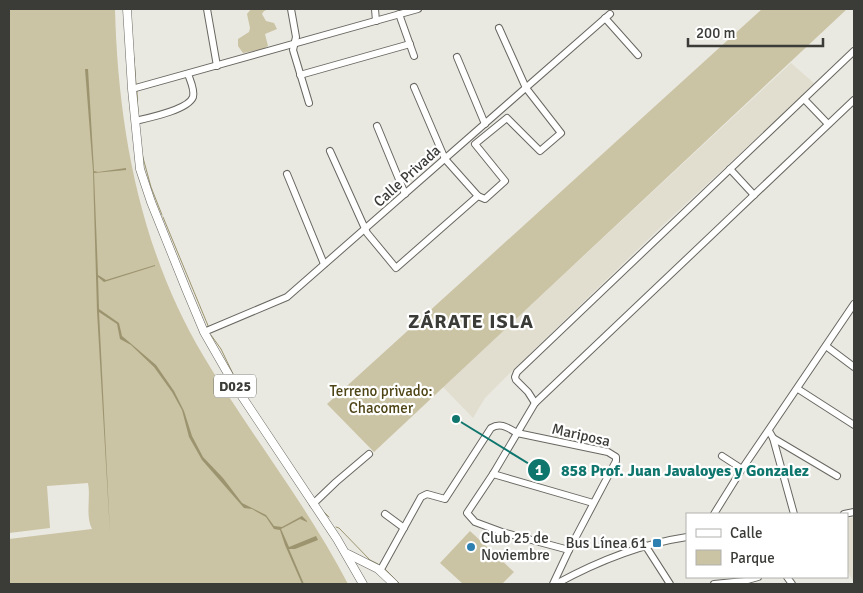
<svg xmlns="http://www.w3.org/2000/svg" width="863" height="593" font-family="Signika,sans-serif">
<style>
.built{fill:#e1ded0}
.green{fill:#cac3a4}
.water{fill:#9c946f}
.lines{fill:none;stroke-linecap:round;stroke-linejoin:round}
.stream{stroke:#9c946f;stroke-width:1}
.minor-casing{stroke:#686761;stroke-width:8}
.major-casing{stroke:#686761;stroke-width:9}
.minor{stroke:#fff;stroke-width:6}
.major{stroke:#fff;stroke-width:8}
.poi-dot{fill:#2e80b1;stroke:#fff;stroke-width:2}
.labels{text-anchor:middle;stroke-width:4.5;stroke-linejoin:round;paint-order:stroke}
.shield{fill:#fff;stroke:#767674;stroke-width:1}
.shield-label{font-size:14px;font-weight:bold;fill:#3b3b38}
.street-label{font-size:15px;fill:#3b3b38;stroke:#fff}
.park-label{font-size:15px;fill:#4e4415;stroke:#fff}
.poi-label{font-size:15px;fill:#3b3b38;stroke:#fff;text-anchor:start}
.district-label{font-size:20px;font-weight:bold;letter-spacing:1px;fill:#3b3b38;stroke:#fff}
.leader{fill:none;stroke:#0f766e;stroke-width:2}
.callout-dot{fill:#0f766e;stroke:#fff;stroke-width:2}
.mark-label{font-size:15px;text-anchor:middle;font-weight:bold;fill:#fff}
.callout-label{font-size:16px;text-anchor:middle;font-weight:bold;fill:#0f766e;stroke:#fff;stroke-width:4.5;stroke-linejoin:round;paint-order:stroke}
</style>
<rect width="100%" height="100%" fill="#eae9e1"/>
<!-- built -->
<g class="built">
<polygon points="791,63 815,84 662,226 508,375 485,398 473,418 443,387"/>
<polygon points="854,517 854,583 847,570 847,519"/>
</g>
<!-- green -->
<g class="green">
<path d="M 9,9 L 115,9 C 118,130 141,252 204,357 C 250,434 307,505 348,584 L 9,584 L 9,539 L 92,529 C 85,515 91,498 88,483 L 47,486 L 50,528 L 9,533 Z"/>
<polygon points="251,9 269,9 264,11 262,14 266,21 274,23 277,29 265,34 268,46 263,49 243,53 238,46 238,39 249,32 250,28 247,14"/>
<polygon points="762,9 847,9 374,452 327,404"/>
<polygon points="470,531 514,572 502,584 463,584 440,563"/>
</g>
<!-- water -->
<polygon class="water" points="85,69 88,69 94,171 98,172 126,168 126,170 94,173 98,275 106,280 155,265 155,266 104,282 98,277 99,309 119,323 122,336 156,365 174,391 184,411 192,436 203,457 223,478 242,503 266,515 274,526 282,527 302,516 307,521 307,522 300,519 281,529 289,547 316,536 318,540 295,549 289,549 304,584 302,584 285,545 280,530 274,529 266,517 252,509 244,508 202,460 189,437 182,410 172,392 154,367 131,345 120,339 117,324 99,312 110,533 97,311 93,171"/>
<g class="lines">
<!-- stream -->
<g class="stream">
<polyline points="134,58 136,84"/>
<polyline points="137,91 138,115"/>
<polyline points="142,154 151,187 162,215"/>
<polyline points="163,217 209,328"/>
<polyline points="211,335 221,349 237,382"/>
<polyline points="323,511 329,517"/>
<polyline points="336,527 339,528 370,560 378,564"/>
<polyline points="385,569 400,584"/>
</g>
<!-- minor casing -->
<g class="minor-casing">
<g id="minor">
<polyline points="207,9 217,66"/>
<polyline points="291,9 296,37 293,50 309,103"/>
<polyline points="375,9 376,21"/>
<polyline points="399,14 414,56"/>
<polyline points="605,18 638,55"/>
<polyline points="457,57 485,124"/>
<polyline points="300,75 410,44"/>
<polyline points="414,87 445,159 478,196 485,199 505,181 475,144 507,118 540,151 561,133 526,88 499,28"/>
<polyline points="132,89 418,9"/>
<polyline points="804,99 828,124"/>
<path d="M 135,121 C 148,118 188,110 193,97 C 195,90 190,80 188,74"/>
<polyline points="377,126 405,194"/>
<polyline points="330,151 367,233 396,268 478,196"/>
<polyline points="730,169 754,195"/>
<polyline points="287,174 324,264"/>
<polyline points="204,332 287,297 610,14"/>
<polyline points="826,346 854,367"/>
<polyline points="798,389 854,425"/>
<polyline points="535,403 528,392 516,380 515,377 517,372 854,51"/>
<polyline points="769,431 773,438 837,476"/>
<polyline points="773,438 794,514"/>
<polyline points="722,456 742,469"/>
<polyline points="493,474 593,503"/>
<polyline points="313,504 336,482 369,454"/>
<polyline points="385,514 404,528"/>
<polyline points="714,514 742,469 854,304"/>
<polyline points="844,514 854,512"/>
<polyline points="645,545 670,584"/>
<polyline points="569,550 502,532 475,522 467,513 493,474 535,403 854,100"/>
<path d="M 380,571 L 421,497 L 427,494 L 445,499 L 491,428 C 501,422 508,428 517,433 L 608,452 L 616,457 L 616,461 L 569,550 L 553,584"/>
<polyline points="787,577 792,584"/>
<path d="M 556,584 C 598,561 640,544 687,537"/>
<polyline points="714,584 744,581 758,577"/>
</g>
</g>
<!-- major casing -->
<g class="major-casing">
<g id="major">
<polyline points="127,9 132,89 140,169 151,202 186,289 204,332 235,386 337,539 363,584"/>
<polyline points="348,554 378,569 394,584"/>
</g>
</g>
<!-- minor -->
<use href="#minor" class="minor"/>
<!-- major -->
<use href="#major" class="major"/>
</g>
<!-- markers -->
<g class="poi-dot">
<rect x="652" y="538" width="10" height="10" rx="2.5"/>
<circle cx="471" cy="547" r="5"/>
</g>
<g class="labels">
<!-- shield labels -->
<rect class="shield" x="214" y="374.5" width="42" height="23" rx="4"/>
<g class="shield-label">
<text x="235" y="391">D025</text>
</g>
<!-- street labels -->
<g class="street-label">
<text transform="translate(407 176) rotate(-42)" y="5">Calle Privada</text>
<text transform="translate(581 435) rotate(13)" y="5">Mariposa</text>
</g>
<!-- park labels -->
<g class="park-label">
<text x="381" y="396">Terreno privado:<tspan x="381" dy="17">Chacomer</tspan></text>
</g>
<!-- poi labels -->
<g class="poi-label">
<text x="481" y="543">Club 25 de<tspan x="481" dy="17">Noviembre</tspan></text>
<text x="647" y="548" text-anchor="end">Bus Línea 61</text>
</g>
<!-- district labels -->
<g class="district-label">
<text x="471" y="328">ZÁRATE ISLA</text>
</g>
</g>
<!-- callouts -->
<path class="leader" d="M456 419L539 470"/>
<g class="callout-dot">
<circle cx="456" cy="419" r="5"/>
<circle cx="539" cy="470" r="12"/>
</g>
<g class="mark-label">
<text x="539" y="475">1</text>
</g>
<g class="callout-label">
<text x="685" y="476">858 Prof. Juan Javaloyes y Gonzalez</text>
</g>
<!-- border -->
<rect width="863" height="593" fill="none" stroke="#3b3b38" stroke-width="20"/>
<!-- legend -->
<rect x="686" y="513" width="162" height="65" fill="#ffffff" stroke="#b1b1af"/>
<rect x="696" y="529" width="25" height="8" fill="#ffffff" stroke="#b1b1af"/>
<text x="730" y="538" font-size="15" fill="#3b3b38">Calle</text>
<rect x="696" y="550" width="25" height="15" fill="#cac3a4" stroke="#b1b1af"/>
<text x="730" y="563" font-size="15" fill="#3b3b38">Parque</text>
<!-- scale -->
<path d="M688 38v8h135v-8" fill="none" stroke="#3b3b38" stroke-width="2.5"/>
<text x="696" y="38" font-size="15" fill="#3b3b38" stroke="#ffffff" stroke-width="4" paint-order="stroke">200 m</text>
</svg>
